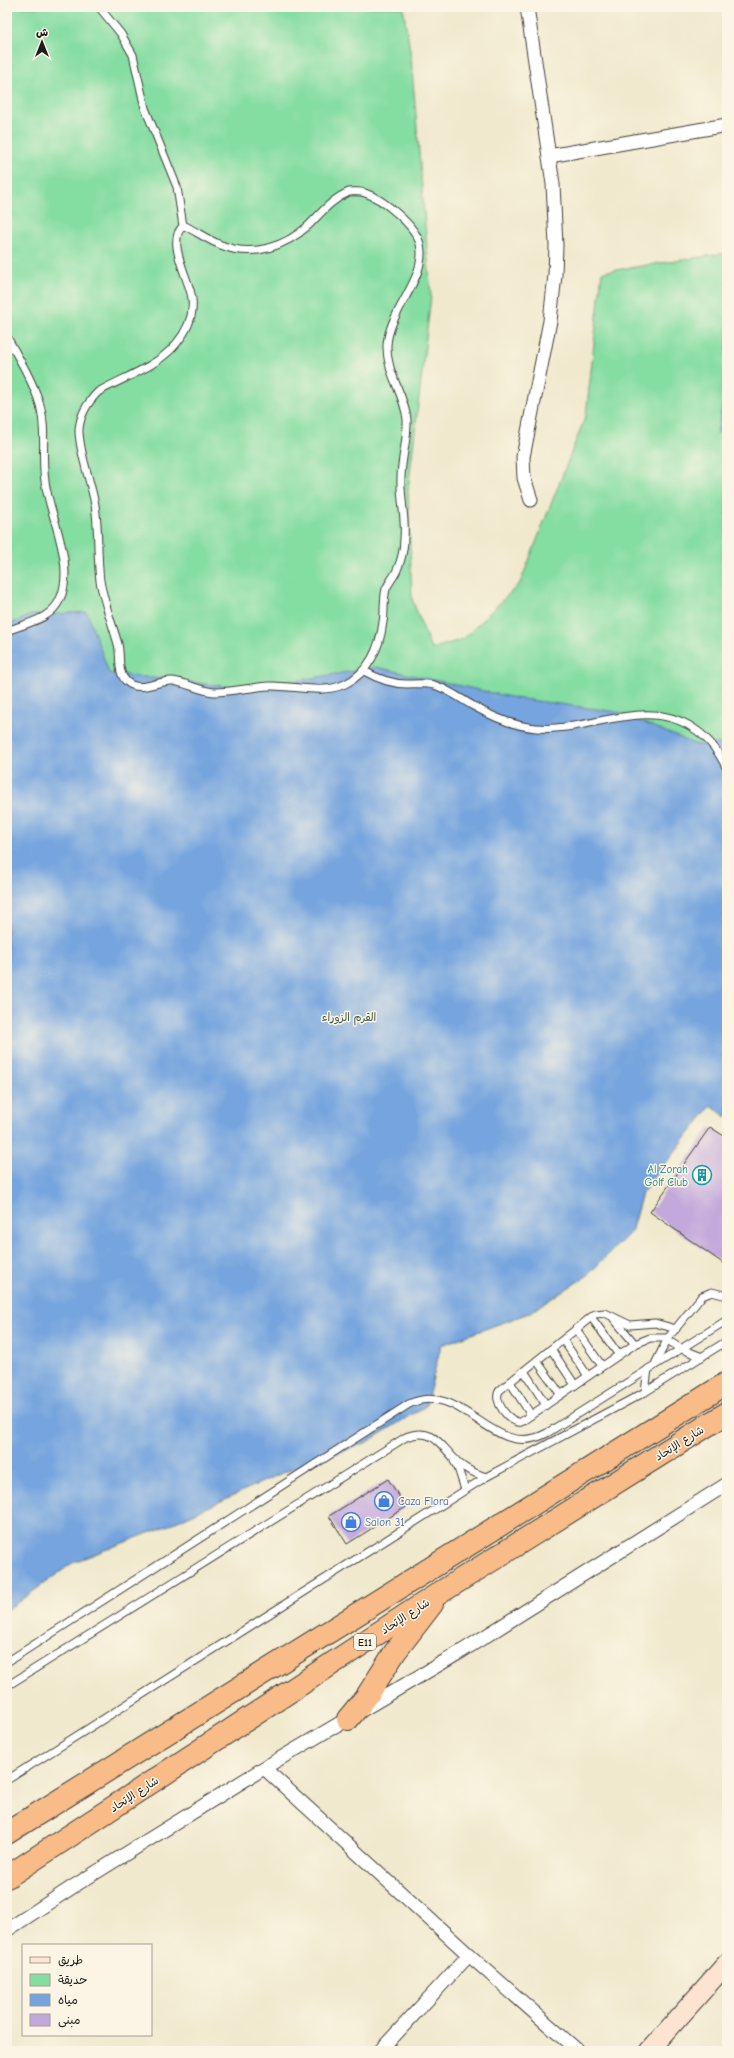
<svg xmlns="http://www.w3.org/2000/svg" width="734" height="2058" font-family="'Comic Neue','Playpen Sans Arabic',sans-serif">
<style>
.green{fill:#84dda1;stroke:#507c5e}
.water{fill:#74a4de;stroke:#48607d}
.building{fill:#c3a8db}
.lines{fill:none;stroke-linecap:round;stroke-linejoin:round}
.lane-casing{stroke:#3c3b37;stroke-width:9}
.street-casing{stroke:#3c3b37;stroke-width:15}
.secondary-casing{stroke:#3c3b37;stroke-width:21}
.highway-casing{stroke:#3c3b37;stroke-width:24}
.lane{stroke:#fff;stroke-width:7}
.street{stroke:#fff;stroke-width:13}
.secondary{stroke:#fde4d0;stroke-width:19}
.highway{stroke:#f9bc89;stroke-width:22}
.labels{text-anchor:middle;stroke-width:3;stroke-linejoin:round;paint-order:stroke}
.shield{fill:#fcf5e5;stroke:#5f5d58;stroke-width:1}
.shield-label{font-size:10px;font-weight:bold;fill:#1c1c1c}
.park-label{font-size:11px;fill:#3b5644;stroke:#fcf5e5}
.culture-label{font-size:11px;fill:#0d838f;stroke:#fcf5e5;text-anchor:end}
.street-label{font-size:11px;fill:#1c1c1c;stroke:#fcf5e5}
.shop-label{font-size:11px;fill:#366cbe;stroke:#fcf5e5;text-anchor:start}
</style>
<rect width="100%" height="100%" fill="#fcf5e5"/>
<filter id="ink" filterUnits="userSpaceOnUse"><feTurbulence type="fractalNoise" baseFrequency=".025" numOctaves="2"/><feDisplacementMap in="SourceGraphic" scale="8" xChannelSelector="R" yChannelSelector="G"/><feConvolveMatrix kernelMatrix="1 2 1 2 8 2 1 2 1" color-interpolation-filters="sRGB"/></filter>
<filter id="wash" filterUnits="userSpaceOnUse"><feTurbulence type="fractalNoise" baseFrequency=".012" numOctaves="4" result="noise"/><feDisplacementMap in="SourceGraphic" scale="16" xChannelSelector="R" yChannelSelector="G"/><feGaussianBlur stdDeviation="0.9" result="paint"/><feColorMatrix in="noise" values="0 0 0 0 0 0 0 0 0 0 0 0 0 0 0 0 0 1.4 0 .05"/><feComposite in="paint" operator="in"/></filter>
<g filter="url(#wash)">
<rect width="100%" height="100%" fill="#f0e9cd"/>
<!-- green -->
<polygon class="green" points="7,7 403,7 411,56 431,296 408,490 412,599 431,649 463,639 520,583 586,415 602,272 727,253 727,1117 711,1106 642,1193 631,1232 588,1275 529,1313 441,1345 426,1406 365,1443 284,1472 169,1525 74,1562 7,1610"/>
<!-- water -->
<g class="water">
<polygon points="727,381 727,435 717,433"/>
<polygon points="87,612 109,673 249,689 376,667 515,698 618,712 697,745 727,743 727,1117 711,1106 642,1193 631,1232 588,1275 529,1313 441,1345 426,1406 365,1443 284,1472 169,1525 74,1562 7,1610 7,626 31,615"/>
</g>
<g id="blocks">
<!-- building -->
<g class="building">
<polygon points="710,1127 727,1138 727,1266 650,1212"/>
<polygon points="388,1479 406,1507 347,1544 329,1516"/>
</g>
</g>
</g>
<g filter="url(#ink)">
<use href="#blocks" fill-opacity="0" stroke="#3c3b37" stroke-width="1"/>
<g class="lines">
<!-- lane casing -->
<g class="lane-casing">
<g id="lane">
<polyline points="99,7 121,34 133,55 145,108 177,187 183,226"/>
<path d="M 349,192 C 355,192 360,191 365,193 C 383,199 415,225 420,244 C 428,278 389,310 387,345 C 386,373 404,393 407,419 C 408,439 401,459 401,478 C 400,499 406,518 404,538 C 404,549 401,561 397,570 C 394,577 389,582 386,589 C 383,600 385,611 383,622 C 380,647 369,673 345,684 C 322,695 294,685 269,686 C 251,687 233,692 215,692 C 200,691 187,683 173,681 C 157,680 139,694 126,681 C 117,672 121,656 118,644 C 112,623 104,603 100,581 C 97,556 99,530 95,505 C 91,481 79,453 79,430 C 80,414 88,402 98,392 C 124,377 157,367 176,344 C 187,331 194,316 192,299 C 191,282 165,242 183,226 L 185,226 C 197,232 208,240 221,245 C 252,258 285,247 309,225 C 321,213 332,199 349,192 Z"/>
<path d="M 7,337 C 19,359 33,381 40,405 C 47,430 41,456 45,481 C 49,515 76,564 60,599 C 51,620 26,623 7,631"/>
<path d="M 364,671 C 378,679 391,684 407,684 C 416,684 425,683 434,685 C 450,690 462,700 477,708 C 495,718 515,726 536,728 C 588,733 645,696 693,728 C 709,738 719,752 727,769"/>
<polyline points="591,1317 619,1355"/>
<polyline points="614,1319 635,1344"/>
<polyline points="576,1329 602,1366"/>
<path d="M 668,1338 L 650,1338 L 635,1344 L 521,1422 C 510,1424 491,1400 500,1390 L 595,1314 L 605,1313 L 630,1325 L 655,1323 L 676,1329"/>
<polyline points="563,1340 588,1376"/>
<polyline points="667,1340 682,1349 702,1357"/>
<polyline points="551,1349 575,1385"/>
<polyline points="537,1361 561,1395"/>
<polyline points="524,1371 546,1405"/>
<polyline points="510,1382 531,1415"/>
<polyline points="645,1392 648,1369 654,1366 668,1338 702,1296 712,1292 727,1296"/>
<polyline points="454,1461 458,1468 465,1490"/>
<path d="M 7,1662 L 409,1404 C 465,1379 492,1463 547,1433 L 727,1320"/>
<path d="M 7,1686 L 406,1437 C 436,1426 441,1448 461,1465 C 468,1471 477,1474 486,1477"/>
<polyline points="7,1780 486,1477 645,1392 727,1341"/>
</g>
</g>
<!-- street casing -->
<g class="street-casing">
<g id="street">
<polyline points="527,7 553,184 556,245 555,275 550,321 523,457 524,478 531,500"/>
<polyline points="549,156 727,125"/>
<polyline points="264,1768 469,1955 578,2051"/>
<polyline points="7,1930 74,1886 264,1768 462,1651 727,1484"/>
<polyline points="380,2051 469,1955"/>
</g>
</g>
<!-- secondary casing -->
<g class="secondary-casing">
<polyline id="secondary" points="649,2051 727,1963"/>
</g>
<!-- highway casing -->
<g class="highway-casing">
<g id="highway">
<polyline points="348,1719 367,1696 395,1652 432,1604"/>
<polyline points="7,1833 727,1383"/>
<polyline points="7,1877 441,1592 727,1413"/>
</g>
</g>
<!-- lane -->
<use href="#lane" class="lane"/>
<!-- street -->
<use href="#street" class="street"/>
<!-- secondary -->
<use href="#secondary" class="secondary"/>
<!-- highway -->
<use href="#highway" class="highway"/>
</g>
</g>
<!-- icons -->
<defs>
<g id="building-ring" transform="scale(1)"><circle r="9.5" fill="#fcf5e5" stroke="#0f9aa8" stroke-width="1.5"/><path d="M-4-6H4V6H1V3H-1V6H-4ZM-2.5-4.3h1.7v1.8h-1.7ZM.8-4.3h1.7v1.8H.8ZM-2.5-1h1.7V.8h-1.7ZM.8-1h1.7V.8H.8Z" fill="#0f9aa8"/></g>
<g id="shop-ring" transform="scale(1)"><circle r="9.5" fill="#fcf5e5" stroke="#3f7fe0" stroke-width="1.5"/><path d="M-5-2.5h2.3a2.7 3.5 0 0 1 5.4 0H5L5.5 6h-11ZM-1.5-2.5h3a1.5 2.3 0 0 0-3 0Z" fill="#3f7fe0"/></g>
</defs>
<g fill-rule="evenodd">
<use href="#building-ring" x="702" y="1175"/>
<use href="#shop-ring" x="384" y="1501"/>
<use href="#shop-ring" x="351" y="1522"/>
</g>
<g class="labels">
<!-- shield labels -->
<rect class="shield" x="354" y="1634" width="22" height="16" rx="3"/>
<g class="shield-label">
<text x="365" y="1646">E11</text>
</g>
<!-- park labels -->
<g class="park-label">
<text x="349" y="1021">القرم الزوراء</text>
</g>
<!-- culture labels -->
<g class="culture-label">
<text x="688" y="1173">Al Zorah<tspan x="688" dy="13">Golf Club</tspan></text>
</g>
<!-- street labels -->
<g class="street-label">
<text transform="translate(679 1443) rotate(-32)" y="4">شارع الإتحاد</text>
<text transform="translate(405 1616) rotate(-33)" y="4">شارع الإتحاد</text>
<text transform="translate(134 1794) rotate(-33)" y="4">شارع الإتحاد</text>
</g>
<!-- shop labels -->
<g class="shop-label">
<text x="398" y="1505">Caza Flora</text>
<text x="365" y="1526">Salon 31</text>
</g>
</g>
<!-- margin -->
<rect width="734" height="2058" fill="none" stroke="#fcf5e5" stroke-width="24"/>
<!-- legend -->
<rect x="22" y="1944" width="130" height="92" fill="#fcf5e5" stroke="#a29e95"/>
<rect x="30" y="1957" width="20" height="6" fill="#fde4d0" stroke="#a29e95"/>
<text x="58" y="1964" font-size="12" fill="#1c1c1c">طريق</text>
<rect x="30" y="1974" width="20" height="12" fill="#84dda1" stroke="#a29e95"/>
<text x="58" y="1984" font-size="12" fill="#1c1c1c">حديقة</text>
<rect x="30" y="1994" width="20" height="12" fill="#74a4de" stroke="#a29e95"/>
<text x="58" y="2004" font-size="12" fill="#1c1c1c">مياه</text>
<rect x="30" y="2014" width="20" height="12" fill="#c3a8db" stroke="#a29e95"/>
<text x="58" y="2024" font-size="12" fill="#1c1c1c">مبنى</text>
<!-- north arrow -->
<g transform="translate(42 42)" stroke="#fcf5e5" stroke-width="3" paint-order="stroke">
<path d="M0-3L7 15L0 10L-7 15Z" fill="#1c1c1c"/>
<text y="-6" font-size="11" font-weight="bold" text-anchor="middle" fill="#1c1c1c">ش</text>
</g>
</svg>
